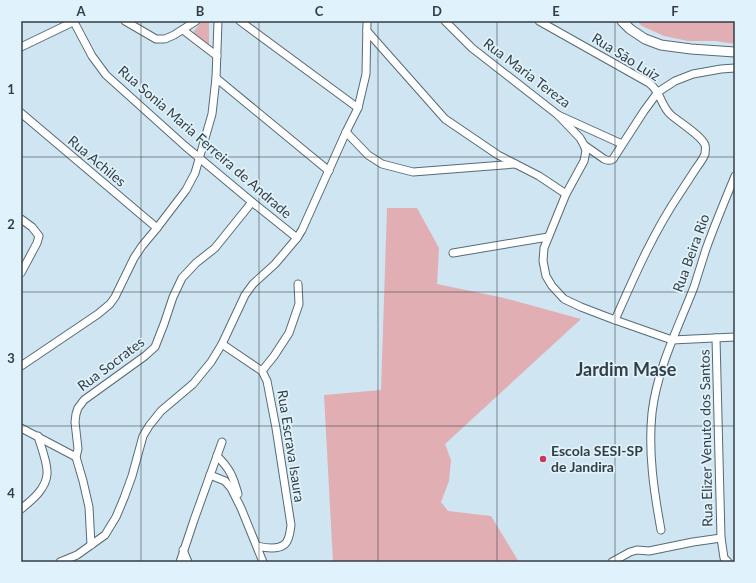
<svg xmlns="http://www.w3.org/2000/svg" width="756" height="583" font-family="Lato,sans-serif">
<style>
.green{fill:#e0aeb3}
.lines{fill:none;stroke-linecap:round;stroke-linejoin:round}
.minor-casing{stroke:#576b76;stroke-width:9}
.tertiary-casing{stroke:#576b76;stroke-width:11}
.minor{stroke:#fff;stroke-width:7}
.tertiary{stroke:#fff;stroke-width:9}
.grid{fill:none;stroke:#353e43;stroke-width:1;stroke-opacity:0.55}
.poi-dot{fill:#c83859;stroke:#e0f2fc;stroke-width:1.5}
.labels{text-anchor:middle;stroke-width:3.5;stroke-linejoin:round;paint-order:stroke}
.street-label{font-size:14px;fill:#353e43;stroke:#e0f2fc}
.poi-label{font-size:14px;font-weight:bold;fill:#353e43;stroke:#e0f2fc;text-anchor:start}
.district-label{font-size:18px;font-weight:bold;fill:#353e43;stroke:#e0f2fc}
.neatline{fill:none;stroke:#353e43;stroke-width:1.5}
.grid-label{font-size:13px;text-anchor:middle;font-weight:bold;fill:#353e43}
</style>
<rect width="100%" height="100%" fill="#cfe5f2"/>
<!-- green -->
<g class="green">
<polygon points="202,21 209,21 209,49 191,35"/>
<polygon points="637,21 735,21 735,44 716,41 688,41 664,36 642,26"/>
<polygon points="387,208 417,208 439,248 437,284 504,298 581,319 445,444 451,460 449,481 441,502 448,511 491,516 519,562 333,562 324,395 381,390"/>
</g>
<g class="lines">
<!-- minor casing -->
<g class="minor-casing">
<g id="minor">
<polyline points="125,21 156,39 165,39 174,35 196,21"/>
<polyline points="240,21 358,108"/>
<polyline points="445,21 472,48 558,115 622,144"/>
<path d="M 539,21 L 649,83 C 662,93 660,105 671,115 C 679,122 702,136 705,145 C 706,147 705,152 705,154 C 703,159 700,163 697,167 C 691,176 686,184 680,193 C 653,233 634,277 615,320"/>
<polyline points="74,22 92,56 106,75 185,146 252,202 297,238"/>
<polyline points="183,30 217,56"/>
<polyline points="367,31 445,119 498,155 539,176 566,194"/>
<polyline points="21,47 75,21"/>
<polyline points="216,78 329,171"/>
<polyline points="21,113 157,228"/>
<polyline points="558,115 580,138 584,145 586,151 584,161 566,194 544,248 543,261 546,276 552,286 564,299 581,307 615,320 672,340 735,337"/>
<polyline points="346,132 368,155 382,164 413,172 515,164"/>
<path d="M 584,145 L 604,159 C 608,161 610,161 613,159 L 644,111 L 658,92 L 675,81 L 693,74 L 721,69 L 735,68"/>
<polyline points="21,219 32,227 39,236 37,243 21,273"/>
<polyline points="453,253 548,237"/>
<polyline points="716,338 721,538"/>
<path d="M 222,344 L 262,371 L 267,381 L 276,428 L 291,525 C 290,531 290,539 285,544 C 278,550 265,548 257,546"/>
<polyline points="21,366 98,314 110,304 115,297 134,258 142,246 157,228 186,190 195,173 212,114 216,78 218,21"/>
<polyline points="262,371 274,356 289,333 299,304 298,284"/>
<polyline points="21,428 76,457 83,481 89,507 91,545"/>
<path d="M 217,456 C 230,469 233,476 238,494"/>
<polyline points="76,457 78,449 75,422 76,414 78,408 84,400 145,356 155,347 164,324 173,297 182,278 196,263 215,248 252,202"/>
<polyline points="210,475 225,481 231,488 241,508 263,562"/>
<path d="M 21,509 C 32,500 46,489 47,474 C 48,463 41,447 38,436"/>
<path d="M 661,530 C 654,492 648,452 652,413 C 657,369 678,328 694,287 C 698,274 702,262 706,249 C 715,224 725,200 735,176"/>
<polyline points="183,550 188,562"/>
<polyline points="60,562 77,555 105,535 116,517 124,498 132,476 143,436 149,426 161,411 193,384 211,362 222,344 245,295 253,284 275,264 297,238 302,230 346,132 358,108 366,74 367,21"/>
<polyline points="180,562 194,520 222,442"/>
<polyline points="612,562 630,552 637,550 649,551 693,542 721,538 724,558 728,562"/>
</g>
</g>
<!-- tertiary casing -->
<g class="tertiary-casing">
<polyline id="tertiary" points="622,21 630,29 645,39 661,45 691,49 735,52"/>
</g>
<!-- minor -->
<use href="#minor" class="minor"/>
<!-- tertiary -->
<use href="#tertiary" class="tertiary"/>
</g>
<!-- grid -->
<path class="grid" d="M 141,21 L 141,562M 259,21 L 259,562M 378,21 L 378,562M 497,21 L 497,562M 615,21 L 615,562M 21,157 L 735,157M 21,292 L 735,292M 21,426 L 735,426"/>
<!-- markers -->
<circle class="poi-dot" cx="543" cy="459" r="4"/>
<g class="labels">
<!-- street labels -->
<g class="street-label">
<text transform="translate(626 57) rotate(32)" y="5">Rua São Luiz</text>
<text transform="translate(527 73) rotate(37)" y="5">Rua Maria Tereza</text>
<text transform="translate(205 142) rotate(41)" y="5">Rua Sonia Maria Ferreira de Andrade</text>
<text transform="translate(97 161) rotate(40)" y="5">Rua Achiles</text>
<text transform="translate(691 253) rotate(-70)" y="5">Rua Beira Rio</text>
<text transform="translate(111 364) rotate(-37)" y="5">Rua Socrates</text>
<text transform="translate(706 438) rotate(-91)" y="5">Rua Elizer Venuto dos Santos</text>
<text transform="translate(291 446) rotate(81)" y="5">Rua Escrava Isaura</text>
</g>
<!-- poi labels -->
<g class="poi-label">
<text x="551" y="456">Escola SESI-SP<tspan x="551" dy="16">de Jandira</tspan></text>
</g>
<!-- district labels -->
<g class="district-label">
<text x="626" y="376">Jardim Mase</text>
</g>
</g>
<!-- border -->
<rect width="756" height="583" fill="none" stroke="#e0f2fc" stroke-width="44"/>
<rect x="22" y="22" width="712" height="539" class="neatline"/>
<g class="grid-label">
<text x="81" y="16">A</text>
<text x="200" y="16">B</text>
<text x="319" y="16">C</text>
<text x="437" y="16">D</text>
<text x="556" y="16">E</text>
<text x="675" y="16">F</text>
<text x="11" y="94">1</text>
<text x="11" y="229">2</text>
<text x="11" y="363">3</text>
<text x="11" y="498">4</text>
</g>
</svg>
